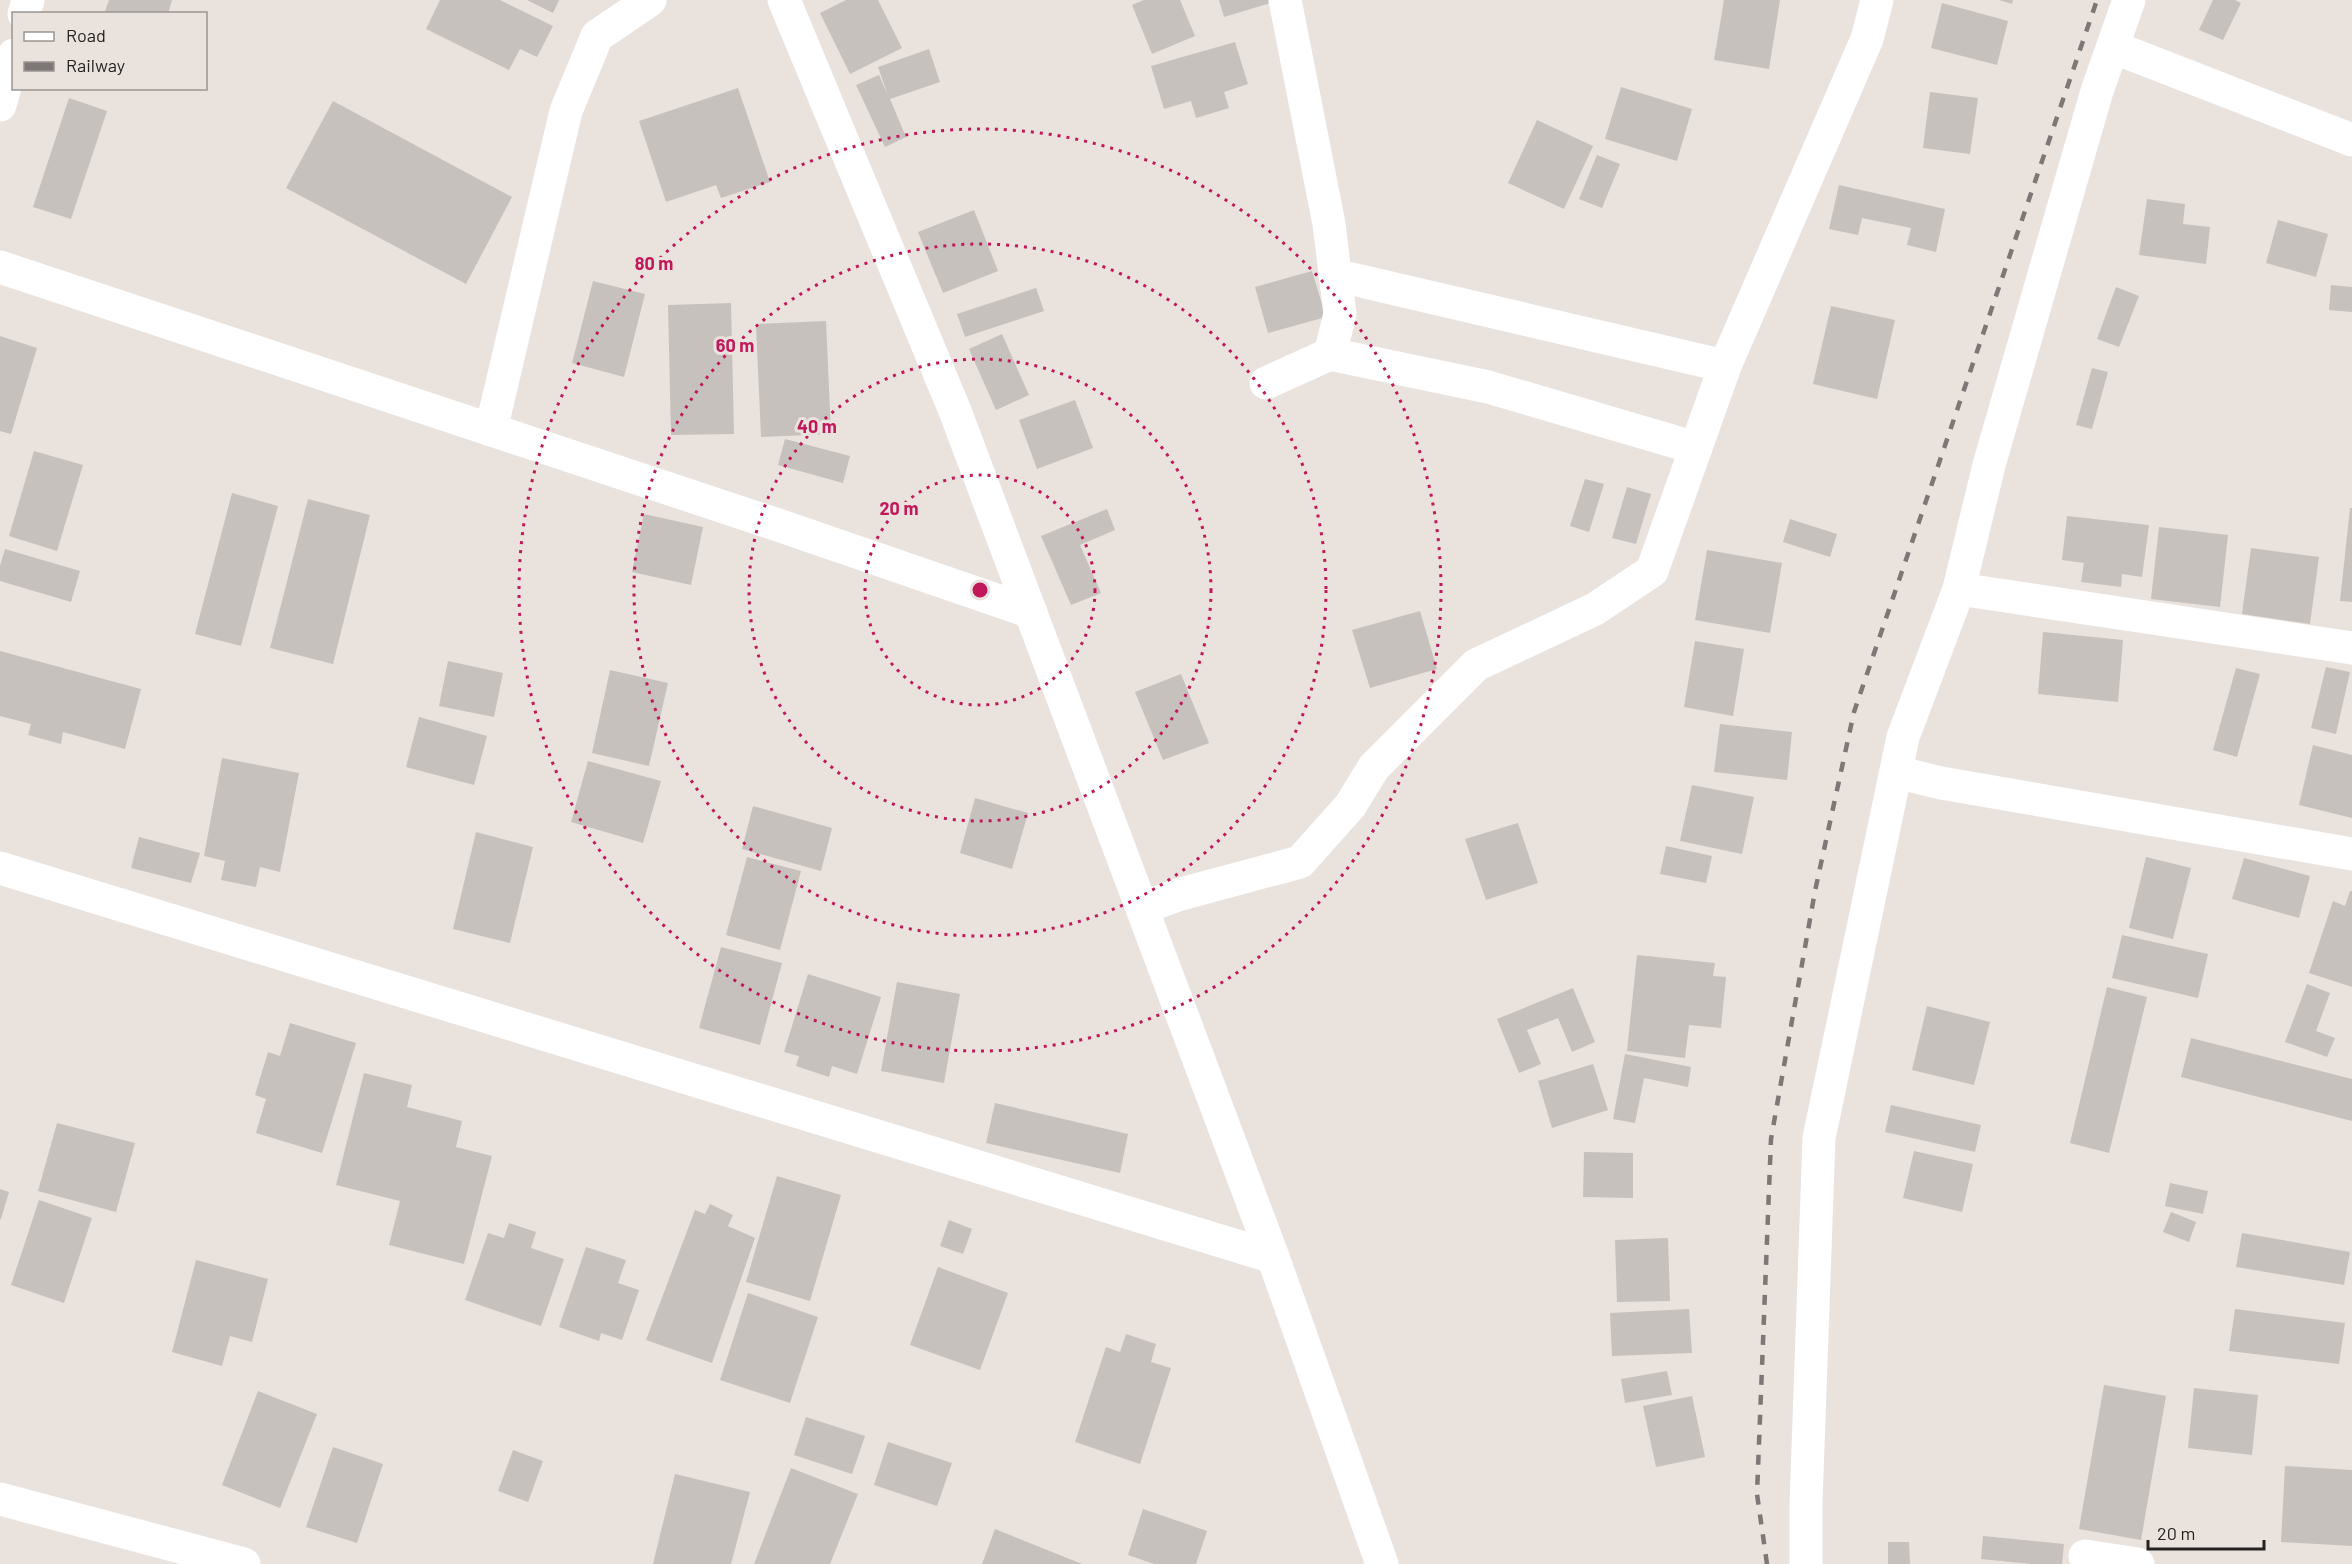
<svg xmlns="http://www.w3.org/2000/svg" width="2352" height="1564" font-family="Barlow,sans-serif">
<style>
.building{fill:#c7c1bd}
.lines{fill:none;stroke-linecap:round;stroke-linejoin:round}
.street{stroke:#fff;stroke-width:33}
.rail{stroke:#7d7875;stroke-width:4.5;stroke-dasharray:10 10;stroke-linecap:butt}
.ring{fill:none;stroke:#c2185b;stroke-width:3;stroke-dasharray:3 6}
.centre{fill:#c2185b;stroke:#e9e2dd;stroke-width:3}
.ring-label{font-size:18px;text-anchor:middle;font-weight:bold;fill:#c2185b;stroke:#e9e2dd;stroke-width:6;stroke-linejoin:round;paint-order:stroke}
</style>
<rect width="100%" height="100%" fill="#e9e2dd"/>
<!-- building -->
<g class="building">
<polygon points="109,0 172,0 168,14 104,14"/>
<polygon points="440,0 500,0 553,26 537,57 520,49 509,70 426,29"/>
<polygon points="527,0 559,0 553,13"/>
<polygon points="846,0 878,0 902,48 850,74 820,13"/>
<polygon points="1144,0 1180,0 1195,36 1152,54 1132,5"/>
<polygon points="1219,0 1273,0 1274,2 1224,17"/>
<polygon points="1724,0 1780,0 1769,69 1714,60"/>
<polygon points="1999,0 2013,0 2012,4"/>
<polygon points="2213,0 2235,0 2241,3 2223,40 2199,30"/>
<polygon points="1942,3 2008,21 1997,65 1931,48"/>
<polygon points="1235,42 1248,84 1224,92 1229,108 1196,118 1191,101 1164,109 1151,66"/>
<polygon points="929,49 940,82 890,99 906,137 885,147 856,85 879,75 888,96 878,67"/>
<polygon points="1621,87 1692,109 1677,161 1605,139"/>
<polygon points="738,88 770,182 721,198 716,185 666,202 639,121"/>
<polygon points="1930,92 1978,98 1970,154 1923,148"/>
<polygon points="69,98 107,111 71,219 33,207"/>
<polygon points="333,101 512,197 466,284 286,188"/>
<polygon points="1537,120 1593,146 1564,209 1508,183"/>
<polygon points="1597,155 1620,164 1602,208 1579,199"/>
<polygon points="1839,185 1945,209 1936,252 1907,245 1911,228 1862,218 1858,235 1829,229"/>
<polygon points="2147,199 2185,204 2183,224 2210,227 2206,264 2139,255"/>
<polygon points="974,210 998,271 943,293 918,232"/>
<polygon points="2278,220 2328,234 2316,277 2266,263"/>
<polygon points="1312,271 1326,317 1268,333 1255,287"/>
<polygon points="593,281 645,294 624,377 572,363"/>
<polygon points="2331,285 2352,287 2352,312 2329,310"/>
<polygon points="2116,287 2139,296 2119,347 2097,339"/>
<polygon points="1036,288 1044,311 965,337 957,314"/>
<polygon points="731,303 734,434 671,435 668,305"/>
<polygon points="1831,306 1895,320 1877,399 1813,384"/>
<polygon points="826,321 831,434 761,437 756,324"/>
<polygon points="1002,334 1029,395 996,410 969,349"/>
<polygon points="0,336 37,348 11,434 0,431"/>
<polygon points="2092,368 2108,372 2092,429 2076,425"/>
<polygon points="1075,400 1093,448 1037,469 1019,420"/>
<polygon points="785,439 850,456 843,483 778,465"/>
<polygon points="34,451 83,465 57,551 9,536"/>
<polygon points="1585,479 1604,484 1589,532 1570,526"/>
<polygon points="1627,487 1651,494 1636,544 1612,538"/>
<polygon points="232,493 278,506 241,646 195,634"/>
<polygon points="308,499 370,515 333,664 270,648"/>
<polygon points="2350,508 2352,508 2352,602 2340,601"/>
<polygon points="1107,509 1115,530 1080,545 1101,593 1071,605 1041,536"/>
<polygon points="644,514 703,527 691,585 632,572"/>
<polygon points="2067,516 2149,525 2142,577 2122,574 2121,587 2081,582 2084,563 2062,560"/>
<polygon points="1790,519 1837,534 1830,557 1783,542"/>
<polygon points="2159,527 2228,535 2220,607 2151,599"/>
<polygon points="2251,548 2319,557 2310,624 2242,614"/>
<polygon points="5,549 80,571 71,602 0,581 0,566"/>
<polygon points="1707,550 1782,563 1770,633 1695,620"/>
<polygon points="1420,611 1437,669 1370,688 1352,630"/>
<polygon points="2043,632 2123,640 2118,702 2038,694"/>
<polygon points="1695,641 1744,649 1733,716 1684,707"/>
<polygon points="0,651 141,689 125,749 63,732 61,744 28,735 31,724 0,716"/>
<polygon points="448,661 503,673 494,717 439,706"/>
<polygon points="2326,667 2350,672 2336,734 2311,728"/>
<polygon points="2236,668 2260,674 2237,757 2213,750"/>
<polygon points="610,670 668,683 649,766 592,753"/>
<polygon points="1181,674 1209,743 1163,760 1135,692"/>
<polygon points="419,717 487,736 474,785 406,767"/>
<polygon points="1720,724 1792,732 1787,780 1714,772"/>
<polygon points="2313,745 2352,755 2352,818 2299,805"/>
<polygon points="222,758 299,773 280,872 260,867 256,887 221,880 225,861 204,856"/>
<polygon points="588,761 661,781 643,843 571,822"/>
<polygon points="1692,785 1754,797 1742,854 1680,841"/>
<polygon points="975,798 1028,813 1012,869 960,853"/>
<polygon points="753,806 832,828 821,871 742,849"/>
<polygon points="1518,823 1538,883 1486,900 1465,839"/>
<polygon points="476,832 533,847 510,943 453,929"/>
<polygon points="139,837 200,853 191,883 131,868"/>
<polygon points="1666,846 1712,856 1706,883 1660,874"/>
<polygon points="747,857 801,871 780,950 726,935"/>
<polygon points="2146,857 2191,868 2173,939 2129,928"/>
<polygon points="2244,858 2310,876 2299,918 2232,899"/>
<polygon points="2350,891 2352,891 2352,987 2309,973 2333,901 2345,906"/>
<polygon points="2122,935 2208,954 2198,998 2112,978"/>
<polygon points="721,947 782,963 760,1045 699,1028"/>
<polygon points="1637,955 1715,963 1713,976 1726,977 1721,1028 1689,1025 1685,1058 1627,1051"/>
<polygon points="808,974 881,997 857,1074 832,1066 829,1077 796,1066 799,1056 784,1052"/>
<polygon points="897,982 960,994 944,1083 881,1071"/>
<polygon points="2307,984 2330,993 2316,1031 2335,1038 2327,1057 2285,1042"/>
<polygon points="2107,987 2147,997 2109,1153 2070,1143"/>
<polygon points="1573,988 1595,1042 1572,1052 1558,1018 1527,1030 1541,1064 1519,1073 1497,1019"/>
<polygon points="1927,1006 1990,1022 1974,1085 1912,1070"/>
<polygon points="290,1023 356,1043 322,1153 256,1133 266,1099 255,1095 268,1052 280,1056"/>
<polygon points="2191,1038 2352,1079 2352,1121 2181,1077"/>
<polygon points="1625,1054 1691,1067 1688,1087 1644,1078 1635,1123 1613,1119"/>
<polygon points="1593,1064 1608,1110 1552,1128 1538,1081"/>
<polygon points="364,1073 412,1085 407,1107 462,1121 456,1147 492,1156 464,1264 389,1245 400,1201 336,1185"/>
<polygon points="995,1103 1128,1134 1120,1173 986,1143"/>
<polygon points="1891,1105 1981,1125 1975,1152 1885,1132"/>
<polygon points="57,1123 135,1143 116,1212 38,1191"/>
<polygon points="1914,1151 1973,1164 1962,1212 1903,1198"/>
<polygon points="1584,1152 1633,1153 1633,1198 1583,1197"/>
<polygon points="777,1176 841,1195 810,1301 746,1282"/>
<polygon points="2170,1183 2208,1191 2203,1214 2165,1206"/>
<polygon points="0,1189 9,1192 1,1219 0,1219"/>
<polygon points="39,1200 92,1218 64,1303 11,1285"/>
<polygon points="710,1204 733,1215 728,1226 755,1238 712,1363 646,1340 695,1210 705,1214"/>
<polygon points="2171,1212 2196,1222 2189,1242 2163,1232"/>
<polygon points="949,1220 972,1229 963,1254 940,1246"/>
<polygon points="509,1223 536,1232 531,1248 564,1259 541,1326 465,1300 488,1233 504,1238"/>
<polygon points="2242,1233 2350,1252 2344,1285 2236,1267"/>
<polygon points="1668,1238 1670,1301 1617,1302 1615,1240"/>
<polygon points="586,1247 626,1260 618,1283 639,1290 622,1340 601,1333 599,1341 559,1327"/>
<polygon points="196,1260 268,1279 252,1342 230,1336 222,1366 172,1352"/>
<polygon points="938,1267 1008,1293 980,1370 910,1345"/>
<polygon points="748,1293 818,1317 790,1403 720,1380"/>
<polygon points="1689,1309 1692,1353 1612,1356 1610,1313"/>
<polygon points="2235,1309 2345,1323 2339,1364 2229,1351"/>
<polygon points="1126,1334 1156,1344 1151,1362 1171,1368 1140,1464 1075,1442 1106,1347 1120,1352"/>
<polygon points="1667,1371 1672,1395 1625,1403 1621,1379"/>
<polygon points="2104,1385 2166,1396 2141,1540 2079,1529"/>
<polygon points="2194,1388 2258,1395 2252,1455 2188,1448"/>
<polygon points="258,1391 317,1414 280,1508 222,1485"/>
<polygon points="1692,1396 1705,1457 1656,1467 1643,1406"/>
<polygon points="806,1417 865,1436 852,1474 794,1455"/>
<polygon points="888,1442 952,1463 937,1506 874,1485"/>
<polygon points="333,1447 383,1464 357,1543 306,1527"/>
<polygon points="513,1450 543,1461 528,1502 498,1491"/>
<polygon points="2285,1466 2352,1470 2352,1546 2281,1542"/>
<polygon points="791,1468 858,1494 830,1564 754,1564"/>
<polygon points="675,1474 750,1492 731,1564 653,1564"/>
<polygon points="1143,1509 1207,1531 1196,1564 1154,1564 1128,1555"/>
<polygon points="995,1529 1082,1564 982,1564"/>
<polygon points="1983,1536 2064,1544 2062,1564 2032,1564 1981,1559"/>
<polygon points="1888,1542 1909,1542 1910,1564 1888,1564"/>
</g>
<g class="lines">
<!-- street -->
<g class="street">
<polyline points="784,0 955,411 1273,1257 1382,1564"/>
<polyline points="24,14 28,0"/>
<polyline points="2113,47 2352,140"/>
<polyline points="0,105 14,55"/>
<polyline points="0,267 781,526 1031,612"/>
<polyline points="1335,275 1725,366 1867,39 1877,0"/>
<polyline points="1330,354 1488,387 1696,448"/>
<polyline points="1266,383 1330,354 1340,314 1329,224 1285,0"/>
<polyline points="491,430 566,111 597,36 650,0"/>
<polyline points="1959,589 2352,648"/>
<polyline points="1896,772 1941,783 2352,854"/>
<polyline points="0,868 1273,1257"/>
<polyline points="1142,908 1181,894 1300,862 1350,806 1374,767 1476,665 1595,609 1652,571 1725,366"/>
<polyline points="0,1499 244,1564"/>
<polyline points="2085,1556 2138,1564"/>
<polyline points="1806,1564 1806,1504 1819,1138 1903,737 1959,589 1989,465 2097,91 2129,0"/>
</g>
<!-- rail -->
<polyline class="rail" points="1767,1564 1757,1494 1771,1139 1815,891 1854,712 2097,0"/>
</g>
<!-- distance rings -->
<g class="ring">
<circle cx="980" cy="590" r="115"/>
<circle cx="980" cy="590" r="231"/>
<circle cx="980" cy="590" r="346"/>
<circle cx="980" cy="590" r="461"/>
</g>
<circle cx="980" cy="590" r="9" class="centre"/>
<g class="ring-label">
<text x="654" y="270">80 m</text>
<text x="735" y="352">60 m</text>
<text x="817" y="433">40 m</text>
<text x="899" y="515">20 m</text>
</g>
<!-- legend -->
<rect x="12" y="12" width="195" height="78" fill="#e9e2dd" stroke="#9b9592" stroke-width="1.5"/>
<rect x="24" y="32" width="30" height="9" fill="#ffffff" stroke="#9b9592" stroke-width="1.5"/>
<text x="66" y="42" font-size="18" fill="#252221">Road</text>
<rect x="24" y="62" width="30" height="9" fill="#7d7875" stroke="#9b9592" stroke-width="1.5"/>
<text x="66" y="72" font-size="18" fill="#252221">Railway</text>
<!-- scale -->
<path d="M2148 1540v9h116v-9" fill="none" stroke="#252221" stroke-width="3"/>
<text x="2157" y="1540" font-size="18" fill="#252221" stroke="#e9e2dd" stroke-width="4.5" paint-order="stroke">20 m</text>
</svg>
